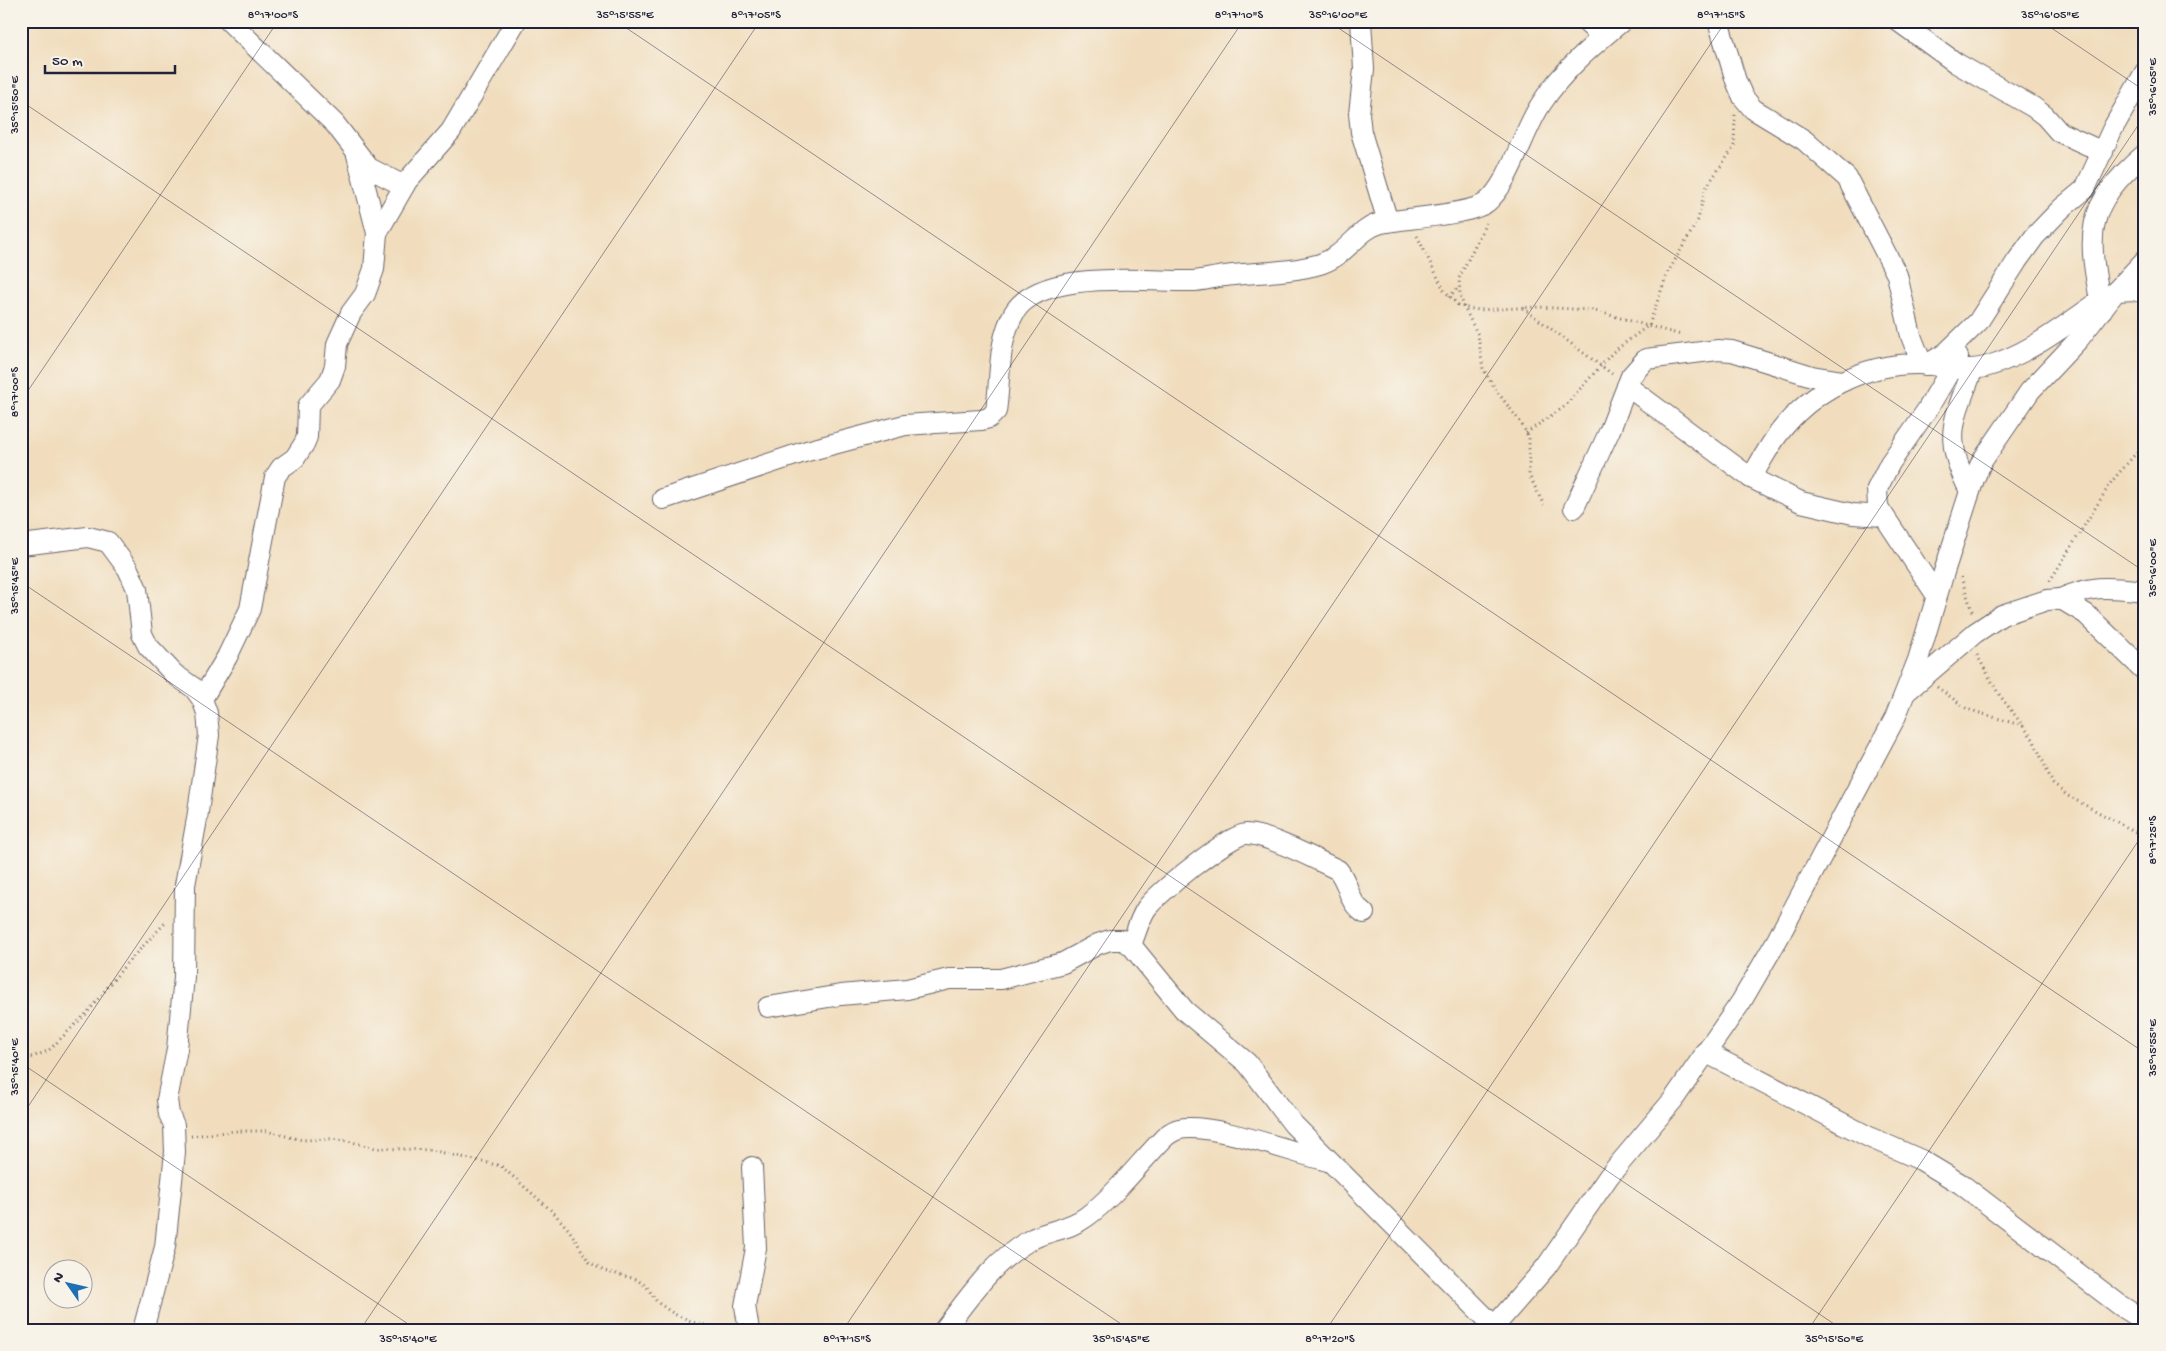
<svg xmlns="http://www.w3.org/2000/svg" width="2166" height="1351" font-family="'Gochi Hand',sans-serif">
<style>
.lines{fill:none;stroke-linecap:round;stroke-linejoin:round}
.minor-casing{stroke:#6a6368;stroke-width:22}
.path{stroke:#6a6368;stroke-width:3;stroke-dasharray:1 4;stroke-linecap:butt}
.minor{stroke:#fff;stroke-width:20}
.ticks{fill:none;stroke:#22223b;stroke-width:1;stroke-opacity:0.45}
.neatline{fill:none;stroke:#22223b;stroke-width:2}
.ticks-label{font-size:12px;text-anchor:middle;fill:#22223b}
</style>
<rect width="100%" height="100%" fill="#f7f3e8"/>
<filter id="ink" filterUnits="userSpaceOnUse"><feTurbulence type="fractalNoise" baseFrequency=".02" numOctaves="2"/><feDisplacementMap in="SourceGraphic" scale="10" xChannelSelector="R" yChannelSelector="G"/><feConvolveMatrix kernelMatrix="1 2 1 2 8 2 1 2 1" color-interpolation-filters="sRGB"/></filter>
<filter id="wash" filterUnits="userSpaceOnUse"><feTurbulence type="fractalNoise" baseFrequency=".0096" numOctaves="4" result="noise"/><feDisplacementMap in="SourceGraphic" scale="20" xChannelSelector="R" yChannelSelector="G"/><feGaussianBlur stdDeviation="1.12" result="paint"/><feColorMatrix in="noise" values="0 0 0 0 0 0 0 0 0 0 0 0 0 0 0 0 0 1.4 0 .05"/><feComposite in="paint" operator="in"/></filter>
<g filter="url(#wash)">
<rect width="100%" height="100%" fill="#f1ddbd"/>
</g>
<g filter="url(#ink)">
<g class="lines">
<!-- minor casing -->
<g class="minor-casing">
<g id="minor">
<polyline points="229,21 335,124 369,168 404,186"/>
<polyline points="1361,21 1364,69 1359,114 1361,132 1388,222"/>
<polyline points="1585,21 1602,37"/>
<polyline points="1718,21 1736,81 1743,97 1753,109 1804,140 1847,178 1897,275 1911,336 1922,364"/>
<polyline points="1898,21 1956,63 2033,107 2045,116 2059,132 2103,152"/>
<polyline points="377,233 407,181 451,131 516,21"/>
<polyline points="2116,291 2134,290 2145,293"/>
<path d="M 2102,310 C 2087,235 2083,207 2145,154"/>
<polyline points="1926,365 1946,353 1978,322 2017,261 2035,236 2062,208 2085,189 2113,128 2145,72"/>
<polyline points="1627,386 1751,478 1801,502 1853,514 1883,516"/>
<path d="M 1751,478 C 1760,463 1769,446 1779,433 C 1812,390 1864,364 1917,364 C 1940,364 1963,373 1985,367 C 2028,355 2064,326 2100,301"/>
<path d="M 1970,491 C 1942,438 1953,421 1973,369"/>
<path d="M 663,499 L 807,451 L 905,425 L 981,420 L 989,418 L 996,411 C 1001,378 997,343 1014,313 C 1040,268 1147,282 1192,281 C 1203,281 1214,277 1225,276 C 1256,272 1289,273 1320,264 C 1348,255 1357,229 1381,223 C 1403,218 1472,215 1487,202 C 1510,183 1523,131 1541,104 C 1562,71 1592,46 1622,21"/>
<polyline points="1574,508 1610,430 1631,376 1646,359 1718,350 1732,351 1812,376 1843,381"/>
<polyline points="21,545 88,537 108,542 128,569 137,589 142,634 148,646 174,674 194,688 202,699 207,713 209,735 197,819 185,885 184,977 177,1049 167,1100 169,1114 174,1125 175,1152 165,1247 143,1330"/>
<polyline points="1937,596 1878,507 1877,489 1890,463 1927,410 1958,357"/>
<path d="M 2058,600 C 2093,584 2108,587 2145,591"/>
<polyline points="1906,692 1975,633 2002,615 2047,600 2061,599 2086,614 2145,671"/>
<polyline points="202,699 227,657 250,609 275,477 281,468 295,458 304,444 307,437 308,406 330,380 335,366 337,344 351,313 365,294 374,269 377,233 357,155"/>
<path d="M 1131,945 C 1136,933 1139,920 1146,909 C 1156,894 1230,834 1246,834 C 1268,834 1317,860 1338,870 C 1351,886 1346,900 1364,913"/>
<polyline points="768,1007 841,995 907,989 949,979 1001,979 1063,963 1098,944 1110,940 1122,940 1131,945 1185,1011 1247,1063 1293,1124 1494,1326"/>
<polyline points="1705,1052 1871,1138 1921,1160 1961,1184 2121,1306 2145,1321"/>
<polyline points="749,1330 745,1306 756,1248 752,1167"/>
<path d="M 944,1330 C 970,1296 995,1258 1034,1238 C 1051,1230 1070,1229 1086,1217 C 1116,1195 1140,1162 1166,1136 C 1170,1133 1175,1130 1179,1129 C 1211,1122 1294,1153 1328,1161"/>
<polyline points="1491,1330 1546,1267 1609,1176 1673,1100 1741,1002 1777,940 1895,718 1918,660 1944,572 1974,479 1982,461 2030,391 2078,340 2116,291 2145,260"/>
</g>
</g>
<!-- path -->
<g class="path">
<polyline points="1486,223 1459,278 1460,294 1464,307 1478,335 1483,369 1496,390 1521,423 1529,438 1529,475 1544,505"/>
<polyline points="1417,236 1444,290 1458,305 1467,308 1479,310 1536,307 1592,310 1681,335"/>
<polyline points="1449,297 1459,287"/>
<polyline points="1523,308 1612,374"/>
<polyline points="1526,433 1564,407 1613,352 1649,325 1667,274 1698,220 1705,189 1734,147 1735,114"/>
<polyline points="1961,577 1973,614"/>
<polyline points="2050,581 2112,481 2145,443"/>
<polyline points="1977,655 1998,693 2033,739 2053,784 2068,796 2145,837"/>
<polyline points="1937,687 1967,709 2023,726"/>
<polyline points="21,1058 32,1057 48,1051 87,1013 126,964 167,921"/>
<polyline points="191,1136 235,1131 266,1131 302,1140 330,1139 348,1141 375,1148 431,1150 501,1166 553,1212 569,1230 589,1262 604,1271 636,1279 647,1287 657,1302 674,1314 698,1324 732,1329"/>
</g>
<!-- minor -->
<use href="#minor" class="minor"/>
</g>
</g>
<!-- ticks -->
<path class="ticks" d="M 616,21 L 2145,1053M 1328,21 L 2145,572M 2041,21 L 2145,91M 21,101 L 1843,1330M 21,401 L 278,21M 21,582 L 1130,1330M 21,1063 L 417,1330M 21,1117 L 760,21M 360,1330 L 1243,21M 843,1330 L 1726,21M 1326,1330 L 2145,115M 1808,1330 L 2145,831"/>
<!-- margin -->
<rect width="2166" height="1351" fill="none" stroke="#f7f3e8" stroke-width="55"/>
<!-- north arrow -->
<g transform="translate(68 1284) rotate(304)"><circle r="24" fill="#f7f3e8" stroke="#a29fa3"/>
<path d="M0-4L9 19L0 12L-9 19Z" fill="#1f6fb2"/>
<text y="-8" font-size="14" font-weight="bold" text-anchor="middle" fill="#22223b">N</text>
</g>
<!-- scale -->
<path d="M45 65v8h130v-8" fill="none" stroke="#22223b" stroke-width="2.5"/>
<text x="52" y="65" font-size="15" fill="#22223b" stroke="#f7f3e8" stroke-width="4" paint-order="stroke">50 m</text>
<rect x="28" y="28" width="2110" height="1296" class="neatline"/>
<g class="ticks-label">
<text x="273" y="18">8°17'00"S</text>
<text x="625" y="18">35°15'55"E</text>
<text x="756" y="18">8°17'05"S</text>
<text x="1239" y="18">8°17'10"S</text>
<text x="1338" y="18">35°16'00"E</text>
<text x="1721" y="18">8°17'15"S</text>
<text x="2050" y="18">35°16'05"E</text>
<text transform="translate(2152 87) rotate(-90)" y="4">35°16'05"E</text>
<text transform="translate(14 105) rotate(-90)" y="4">35°15'50"E</text>
<text transform="translate(14 392) rotate(-90)" y="4">8°17'00"S</text>
<text transform="translate(2152 568) rotate(-90)" y="4">35°16'00"E</text>
<text transform="translate(14 586) rotate(-90)" y="4">35°15'45"E</text>
<text transform="translate(2152 840) rotate(-90)" y="4">8°17'25"S</text>
<text transform="translate(2152 1048) rotate(-90)" y="4">35°15'55"E</text>
<text transform="translate(14 1067) rotate(-90)" y="4">35°15'40"E</text>
<text x="408" y="1342">35°15'40"E</text>
<text x="847" y="1342">8°17'15"S</text>
<text x="1121" y="1342">35°15'45"E</text>
<text x="1330" y="1342">8°17'20"S</text>
<text x="1834" y="1342">35°15'50"E</text>
</g>
</svg>
